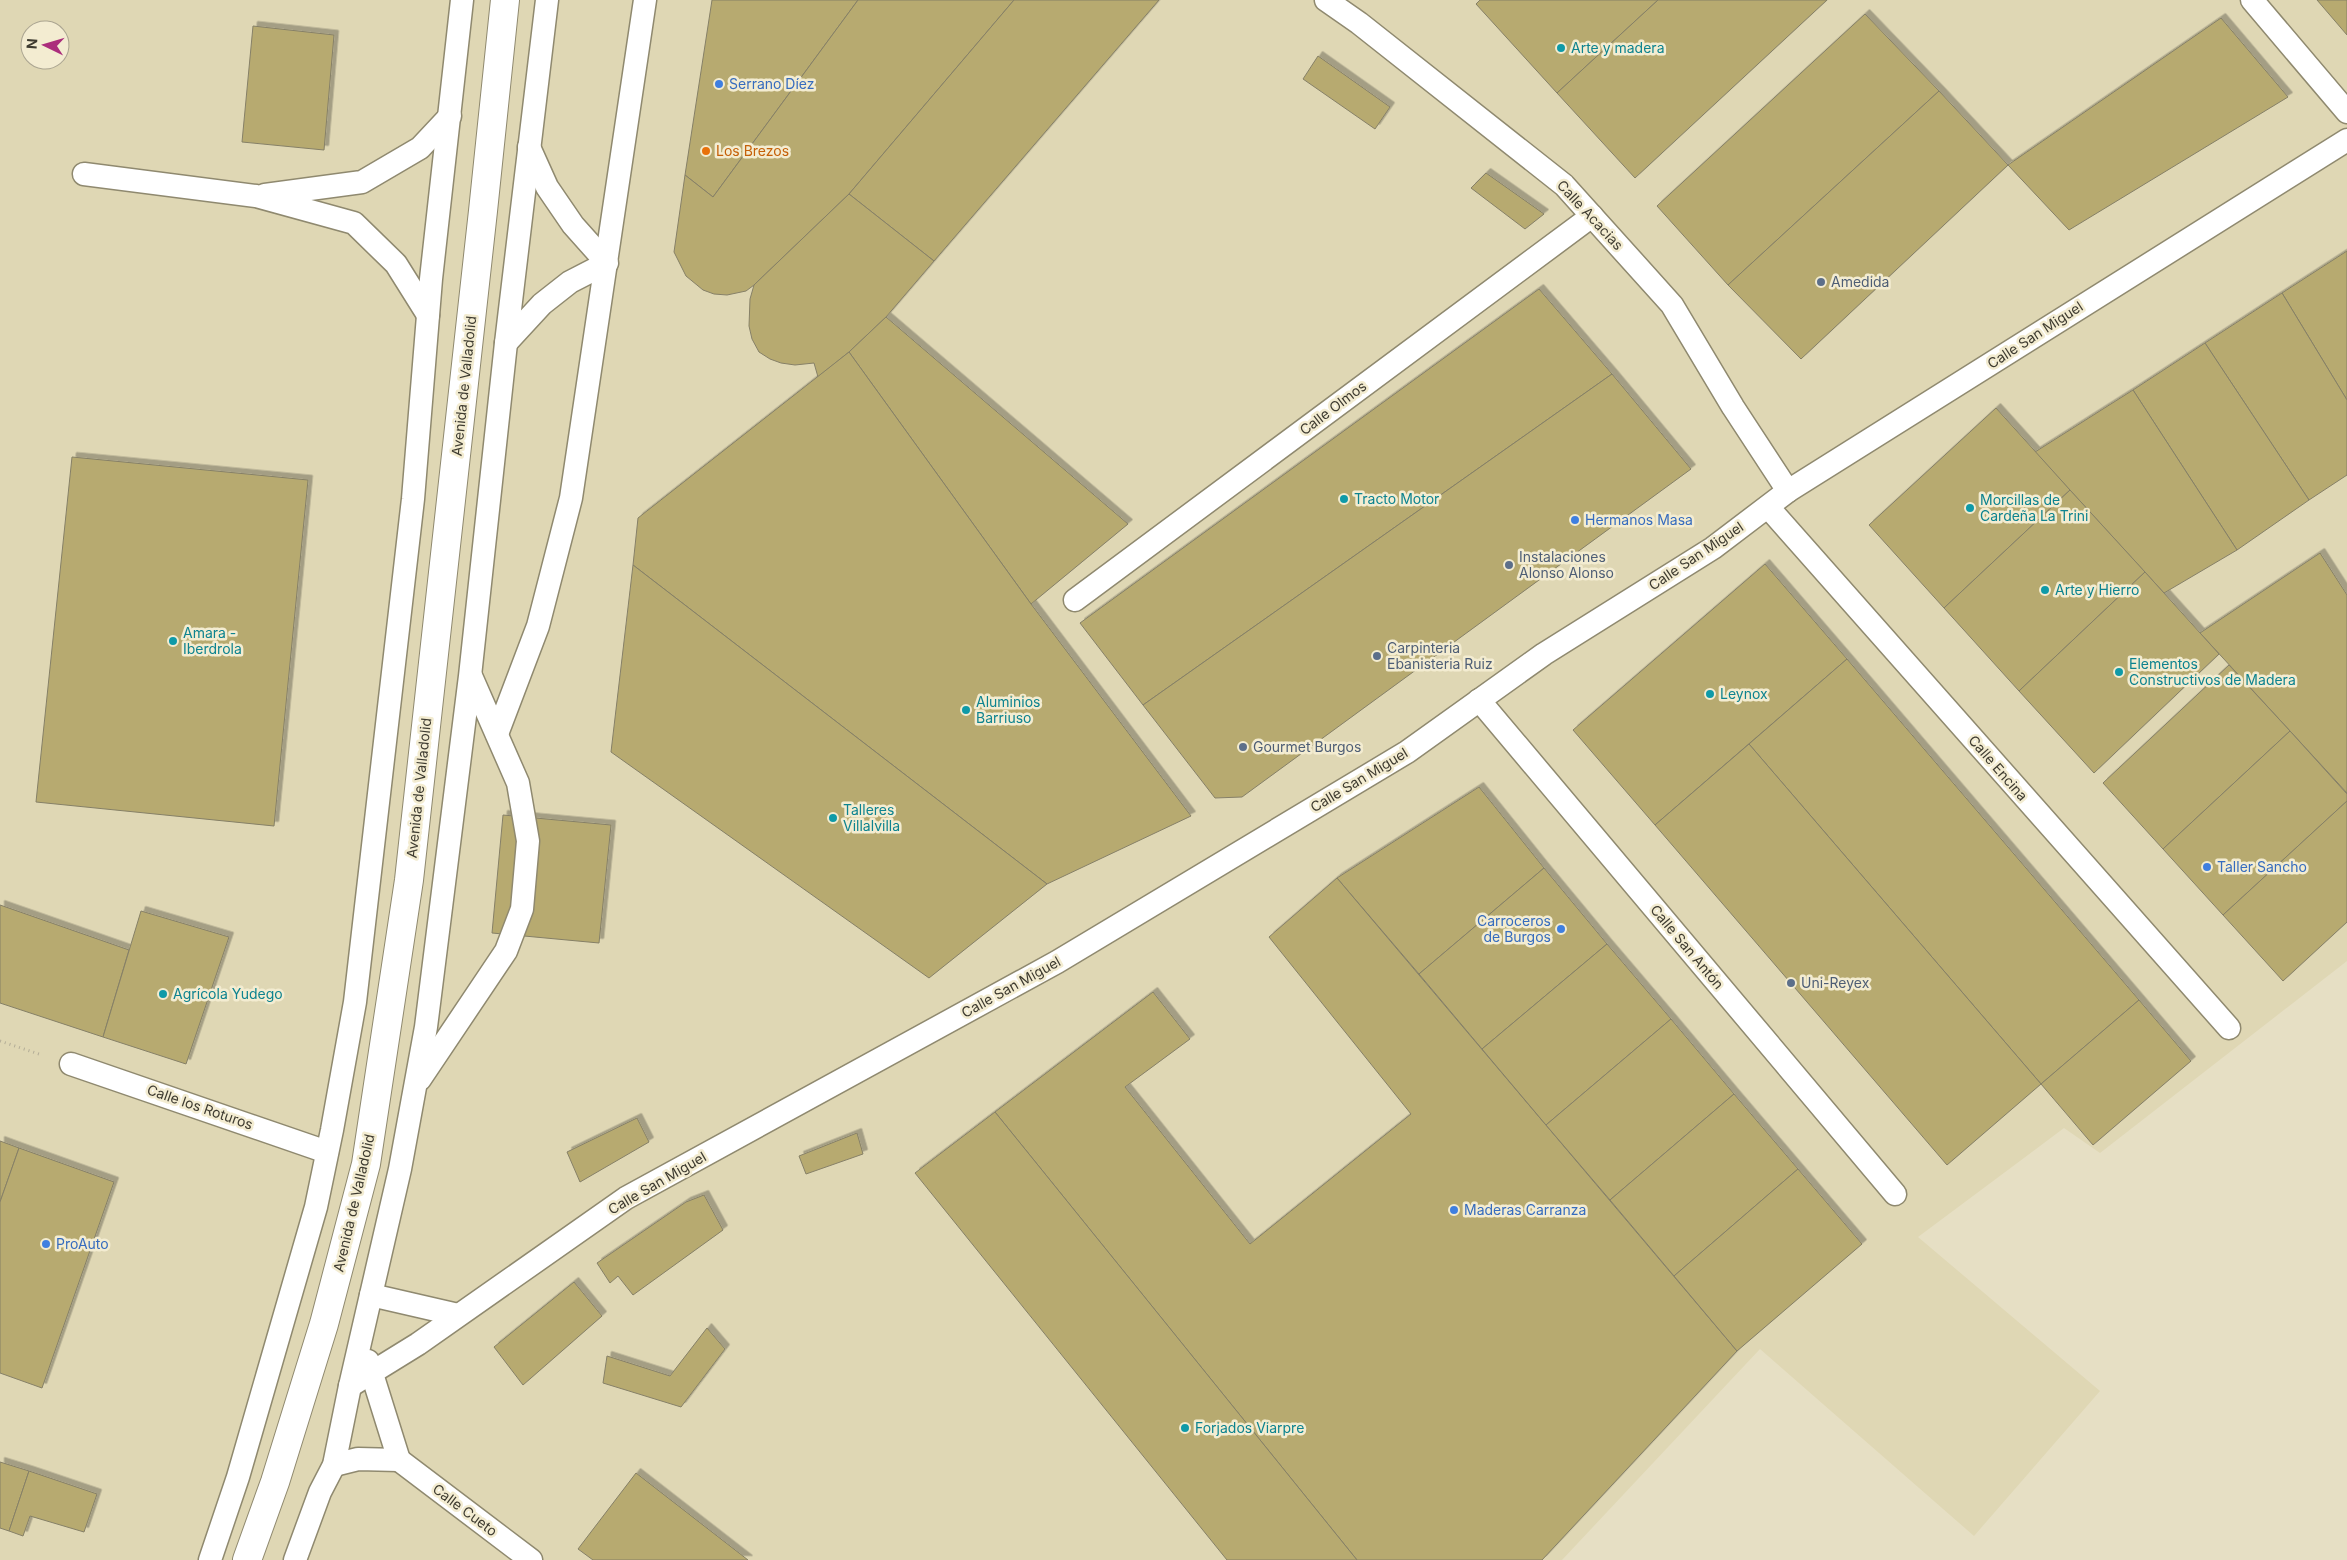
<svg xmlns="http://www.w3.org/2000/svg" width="2347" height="1560" font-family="Inter,sans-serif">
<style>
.built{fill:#dfd7b4;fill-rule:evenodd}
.building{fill:#b7aa70;stroke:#868067;filter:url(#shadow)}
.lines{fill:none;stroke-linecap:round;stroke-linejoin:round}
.lane-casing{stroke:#8f896f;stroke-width:25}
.highway-casing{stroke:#8f896f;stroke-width:30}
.path{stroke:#b3ad97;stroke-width:3;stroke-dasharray:1 4;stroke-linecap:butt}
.lane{stroke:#fff;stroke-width:22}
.highway{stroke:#fff;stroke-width:28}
.culture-dot{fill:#0f9aa8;stroke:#f3ecd1;stroke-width:2}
.shop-dot{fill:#3f7fe0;stroke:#f3ecd1;stroke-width:2}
.food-dot{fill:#e8710a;stroke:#f3ecd1;stroke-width:2}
.service-dot{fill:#5c6f8a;stroke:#f3ecd1;stroke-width:2}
.labels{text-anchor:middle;stroke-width:5;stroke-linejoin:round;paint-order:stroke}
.culture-label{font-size:14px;fill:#0d838f;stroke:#f3ecd1;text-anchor:start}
.shop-label{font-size:14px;fill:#366cbe;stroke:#f3ecd1;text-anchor:start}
.food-label{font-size:14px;fill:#c56008;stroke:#f3ecd1;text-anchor:start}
.street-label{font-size:14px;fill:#3e3b30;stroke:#f3ecd1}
.service-label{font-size:14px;fill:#4e5e75;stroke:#f3ecd1;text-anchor:start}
</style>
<defs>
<filter id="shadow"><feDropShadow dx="4.5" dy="-4.5" stdDeviation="0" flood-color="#0004"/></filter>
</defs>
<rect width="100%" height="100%" fill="#e6dfc4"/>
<!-- built -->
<path class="built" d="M 0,0 L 2347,0 L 2347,961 L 2100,1153 L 2064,1128 L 1918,1237 L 2100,1391 L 1974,1536 L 1760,1349 L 1562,1560 L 0,1560 ZM 30,30 L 60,30 L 60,60 L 30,60 Z"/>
<!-- building -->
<g class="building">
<polygon points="712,0 858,0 713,197 685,175"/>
<polygon points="858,0 1014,0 849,194 754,285 746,291 727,295 714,294 703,290 686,276 674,252 685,175 713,197"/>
<polygon points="1014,0 1159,0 934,261 849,194"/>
<polygon points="1480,0 1658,0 1557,93 1476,4"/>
<polygon points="1658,0 1827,0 1635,178 1557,93"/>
<polygon points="2317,0 2347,0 2347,35"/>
<polygon points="1865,14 1939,91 1728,285 1657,206"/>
<polygon points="2221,18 2288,97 2069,230 2008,165"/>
<polygon points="253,26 334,35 324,150 242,142"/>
<polygon points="1318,56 1390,107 1375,129 1303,79"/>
<polygon points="1939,91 2008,165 1801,359 1728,285"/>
<polygon points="1486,173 1544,214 1525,229 1471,188"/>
<polygon points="849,194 934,261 886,317 849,352 818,377 814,363 795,365 781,363 770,359 759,352 752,339 749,326 750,299 754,285"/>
<polygon points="2347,251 2347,400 2282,293"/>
<polygon points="1539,289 1612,374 1143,705 1080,623"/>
<polygon points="2282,293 2347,400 2347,475 2309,500 2205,343"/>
<polygon points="886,317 1128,524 1031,604 849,352"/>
<polygon points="2205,343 2309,500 2237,550 2133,390"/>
<polygon points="849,352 1031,604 1191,816 1047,884 633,565 638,518"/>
<polygon points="1612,374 1691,469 1242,797 1215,798 1143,705"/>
<polygon points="2133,390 2237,550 2164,593 2035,452"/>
<polygon points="1996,408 2070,490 1944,608 1869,525"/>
<polygon points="72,457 308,480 274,826 36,802"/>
<polygon points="2070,490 2145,572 2019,691 1944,608"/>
<polygon points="2320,553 2347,595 2347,793 2200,633"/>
<polygon points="1765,564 1847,659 1655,825 1573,730"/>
<polygon points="633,565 1047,884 929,978 611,752"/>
<polygon points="2145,572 2219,654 2094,773 2019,691"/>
<polygon points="1847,659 2139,1000 2041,1084 1749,744"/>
<polygon points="2229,665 2290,731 2163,849 2103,783"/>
<polygon points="2290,731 2347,794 2347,801 2223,915 2163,849"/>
<polygon points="1749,744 2041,1084 1947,1165 1655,825"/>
<polygon points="1479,787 1544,868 1419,974 1337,878"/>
<polygon points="2347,801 2347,922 2283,981 2223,915"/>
<polygon points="503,815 611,825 599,943 492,933"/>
<polygon points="1544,868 1607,944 1482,1049 1419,974"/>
<polygon points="1337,878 1737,1351 1542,1560 1357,1560 995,1112 1153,992 1190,1039 1125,1087 1250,1244 1411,1114 1269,937"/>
<polygon points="0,905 129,950 103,1037 0,1003"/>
<polygon points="141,911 229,937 186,1064 103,1037"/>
<polygon points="1607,944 1671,1019 1546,1125 1482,1049"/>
<polygon points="2139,1000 2191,1061 2093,1145 2041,1084"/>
<polygon points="1671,1019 1734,1094 1610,1200 1546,1125"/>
<polygon points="1734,1094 1798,1169 1674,1276 1610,1200"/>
<polygon points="995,1112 1143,1295 1357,1560 1227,1560 915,1173"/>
<polygon points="637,1118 649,1142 580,1182 567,1152"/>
<polygon points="857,1133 863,1154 806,1174 799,1156"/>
<polygon points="0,1141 19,1148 0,1202"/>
<polygon points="19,1148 114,1182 42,1388 0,1373 0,1202"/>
<polygon points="1798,1169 1862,1244 1737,1351 1674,1276"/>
<polygon points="704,1195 723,1230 633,1295 618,1276 610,1283 597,1263 686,1202"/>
<polygon points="574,1282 602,1316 523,1385 494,1347"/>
<polygon points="707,1328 725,1349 681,1407 603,1383 607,1356 670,1376"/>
<polygon points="0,1462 29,1471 9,1531 0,1528"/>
<polygon points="29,1471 97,1494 84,1532 30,1516 23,1536 9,1531"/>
<polygon points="636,1473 748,1560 593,1560 578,1549"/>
</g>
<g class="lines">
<!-- lane casing -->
<g class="lane-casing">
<g id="lane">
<polyline points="1326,0 1359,23 1564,185 1672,305 1733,407 1788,491"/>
<polyline points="2252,0 2347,112"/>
<polyline points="84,174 256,196 354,223 396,264 428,315"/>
<polyline points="265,195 362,182 420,148 450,116"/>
<polyline points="506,343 542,304 570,282 607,263 573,225 547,187 529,147"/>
<polyline points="1768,507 2229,1028"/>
<polyline points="1075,600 1592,216"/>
<polyline points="1479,700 1895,1194"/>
<polyline points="497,734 538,626 571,498 645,0"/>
<polyline points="71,1064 327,1152"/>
<polyline points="420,1079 506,951 522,909 528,841 518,783 471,676"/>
<polyline points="371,1295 458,1315"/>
<polyline points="368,1361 399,1460"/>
<polyline points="350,1386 418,1344 626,1198 1057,962 1407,752 1544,654 1713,548 1788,491 2347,140"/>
<polyline points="399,1460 531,1560"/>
<polyline points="334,1465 358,1459 399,1460"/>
<polyline points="210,1560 238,1477 316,1207 332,1130 355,1002 413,499 431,279 462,0"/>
<polyline points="295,1560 320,1492 334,1465 350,1386 400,1169 426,1027 470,676 506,343 547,0"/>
</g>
</g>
<!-- highway casing -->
<g class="highway-casing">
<polyline id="highway" points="247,1560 275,1482 324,1324 366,1164 409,880 483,211 505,0"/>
</g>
<!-- path -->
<polyline class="path" points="0,1041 42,1055"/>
<!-- lane -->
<use href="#lane" class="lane"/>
<!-- highway -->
<use href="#highway" class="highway"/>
</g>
<!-- markers -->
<g class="culture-dot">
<circle cx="1561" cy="48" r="5"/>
<circle cx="1344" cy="499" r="5"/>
<circle cx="1970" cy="508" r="5"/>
<circle cx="2045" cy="590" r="5"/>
<circle cx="173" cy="641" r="5"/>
<circle cx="2119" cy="672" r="5"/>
<circle cx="1710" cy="694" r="5"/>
<circle cx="966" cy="710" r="5"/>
<circle cx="833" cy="818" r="5"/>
<circle cx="163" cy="994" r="5"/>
<circle cx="1185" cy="1428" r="5"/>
</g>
<g class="shop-dot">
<circle cx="719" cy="84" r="5"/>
<circle cx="1575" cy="520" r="5"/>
<circle cx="2207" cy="867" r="5"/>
<circle cx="1561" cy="929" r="5"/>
<circle cx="1454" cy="1210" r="5"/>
<circle cx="46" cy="1244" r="5"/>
</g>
<circle class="food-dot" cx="706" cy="151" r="5"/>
<g class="service-dot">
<circle cx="1821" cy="282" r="5"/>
<circle cx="1509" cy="565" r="5"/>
<circle cx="1377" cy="656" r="5"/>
<circle cx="1243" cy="747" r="5"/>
<circle cx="1791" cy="983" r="5"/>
</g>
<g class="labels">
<!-- culture labels -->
<g class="culture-label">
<text x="1571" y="53">Arte y madera</text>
<text x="1354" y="504">Tracto Motor</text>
<text x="1980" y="505">Morcillas de<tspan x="1980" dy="16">Cardeña La Trini</tspan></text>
<text x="2055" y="595">Arte y Hierro</text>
<text x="183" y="638">Amara -<tspan x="183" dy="16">Iberdrola</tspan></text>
<text x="2129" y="669">Elementos<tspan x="2129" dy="16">Constructivos de Madera</tspan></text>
<text x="1720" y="699">Leynox</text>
<text x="976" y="707">Aluminios<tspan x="976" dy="16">Barriuso</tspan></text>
<text x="843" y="815">Talleres<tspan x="843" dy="16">Villalvilla</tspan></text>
<text x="173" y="999">Agrícola Yudego</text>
<text x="1195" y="1433">Forjados Viarpre</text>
</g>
<!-- shop labels -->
<g class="shop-label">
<text x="729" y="89">Serrano Díez</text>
<text x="1585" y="525">Hermanos Masa</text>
<text x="2217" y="872">Taller Sancho</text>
<text x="1551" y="926" text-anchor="end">Carroceros<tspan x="1551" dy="16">de Burgos</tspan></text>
<text x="1464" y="1215">Maderas Carranza</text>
<text x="56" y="1249">ProAuto</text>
</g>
<!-- food labels -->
<g class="food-label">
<text x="716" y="156">Los Brezos</text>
</g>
<!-- street labels -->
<g class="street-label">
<text transform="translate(1590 215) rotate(47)" y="5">Calle Acacias</text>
<text transform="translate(2035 335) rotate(-33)" y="5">Calle San Miguel</text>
<text transform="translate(464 386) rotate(-84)" y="5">Avenida de Valladolid</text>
<text transform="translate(1333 408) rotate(-37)" y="5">Calle Olmos</text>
<text transform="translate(1696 556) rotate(-34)" y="5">Calle San Miguel</text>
<text transform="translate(1998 768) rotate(49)" y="5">Calle Encina</text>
<text transform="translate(1359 780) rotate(-31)" y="5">Calle San Miguel</text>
<text transform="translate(419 788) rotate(-84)" y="5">Avenida de Valladolid</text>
<text transform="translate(1687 947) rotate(50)" y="5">Calle San Antón</text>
<text transform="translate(1011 987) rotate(-29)" y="5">Calle San Miguel</text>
<text transform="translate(200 1107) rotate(19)" y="5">Calle los Roturos</text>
<text transform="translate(657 1183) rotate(-30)" y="5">Calle San Miguel</text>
<text transform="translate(354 1203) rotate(-77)" y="5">Avenida de Valladolid</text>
<text transform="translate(465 1510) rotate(37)" y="5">Calle Cueto</text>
</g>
<!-- service labels -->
<g class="service-label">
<text x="1831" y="287">Amedida</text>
<text x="1519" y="562">Instalaciones<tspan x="1519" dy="16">Alonso Alonso</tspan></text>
<text x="1387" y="653">Carpinteria<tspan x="1387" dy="16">Ebanisteria Ruiz</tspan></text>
<text x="1253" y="752">Gourmet Burgos</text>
<text x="1801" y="988">Uni-Reyex</text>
</g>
</g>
<!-- north arrow -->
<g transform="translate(45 45) rotate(275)"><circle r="24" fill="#f3ecd1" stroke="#aba591"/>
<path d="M0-4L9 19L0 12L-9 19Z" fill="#ab2d7c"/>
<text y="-8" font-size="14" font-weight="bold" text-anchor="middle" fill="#3e3b30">N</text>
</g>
</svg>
